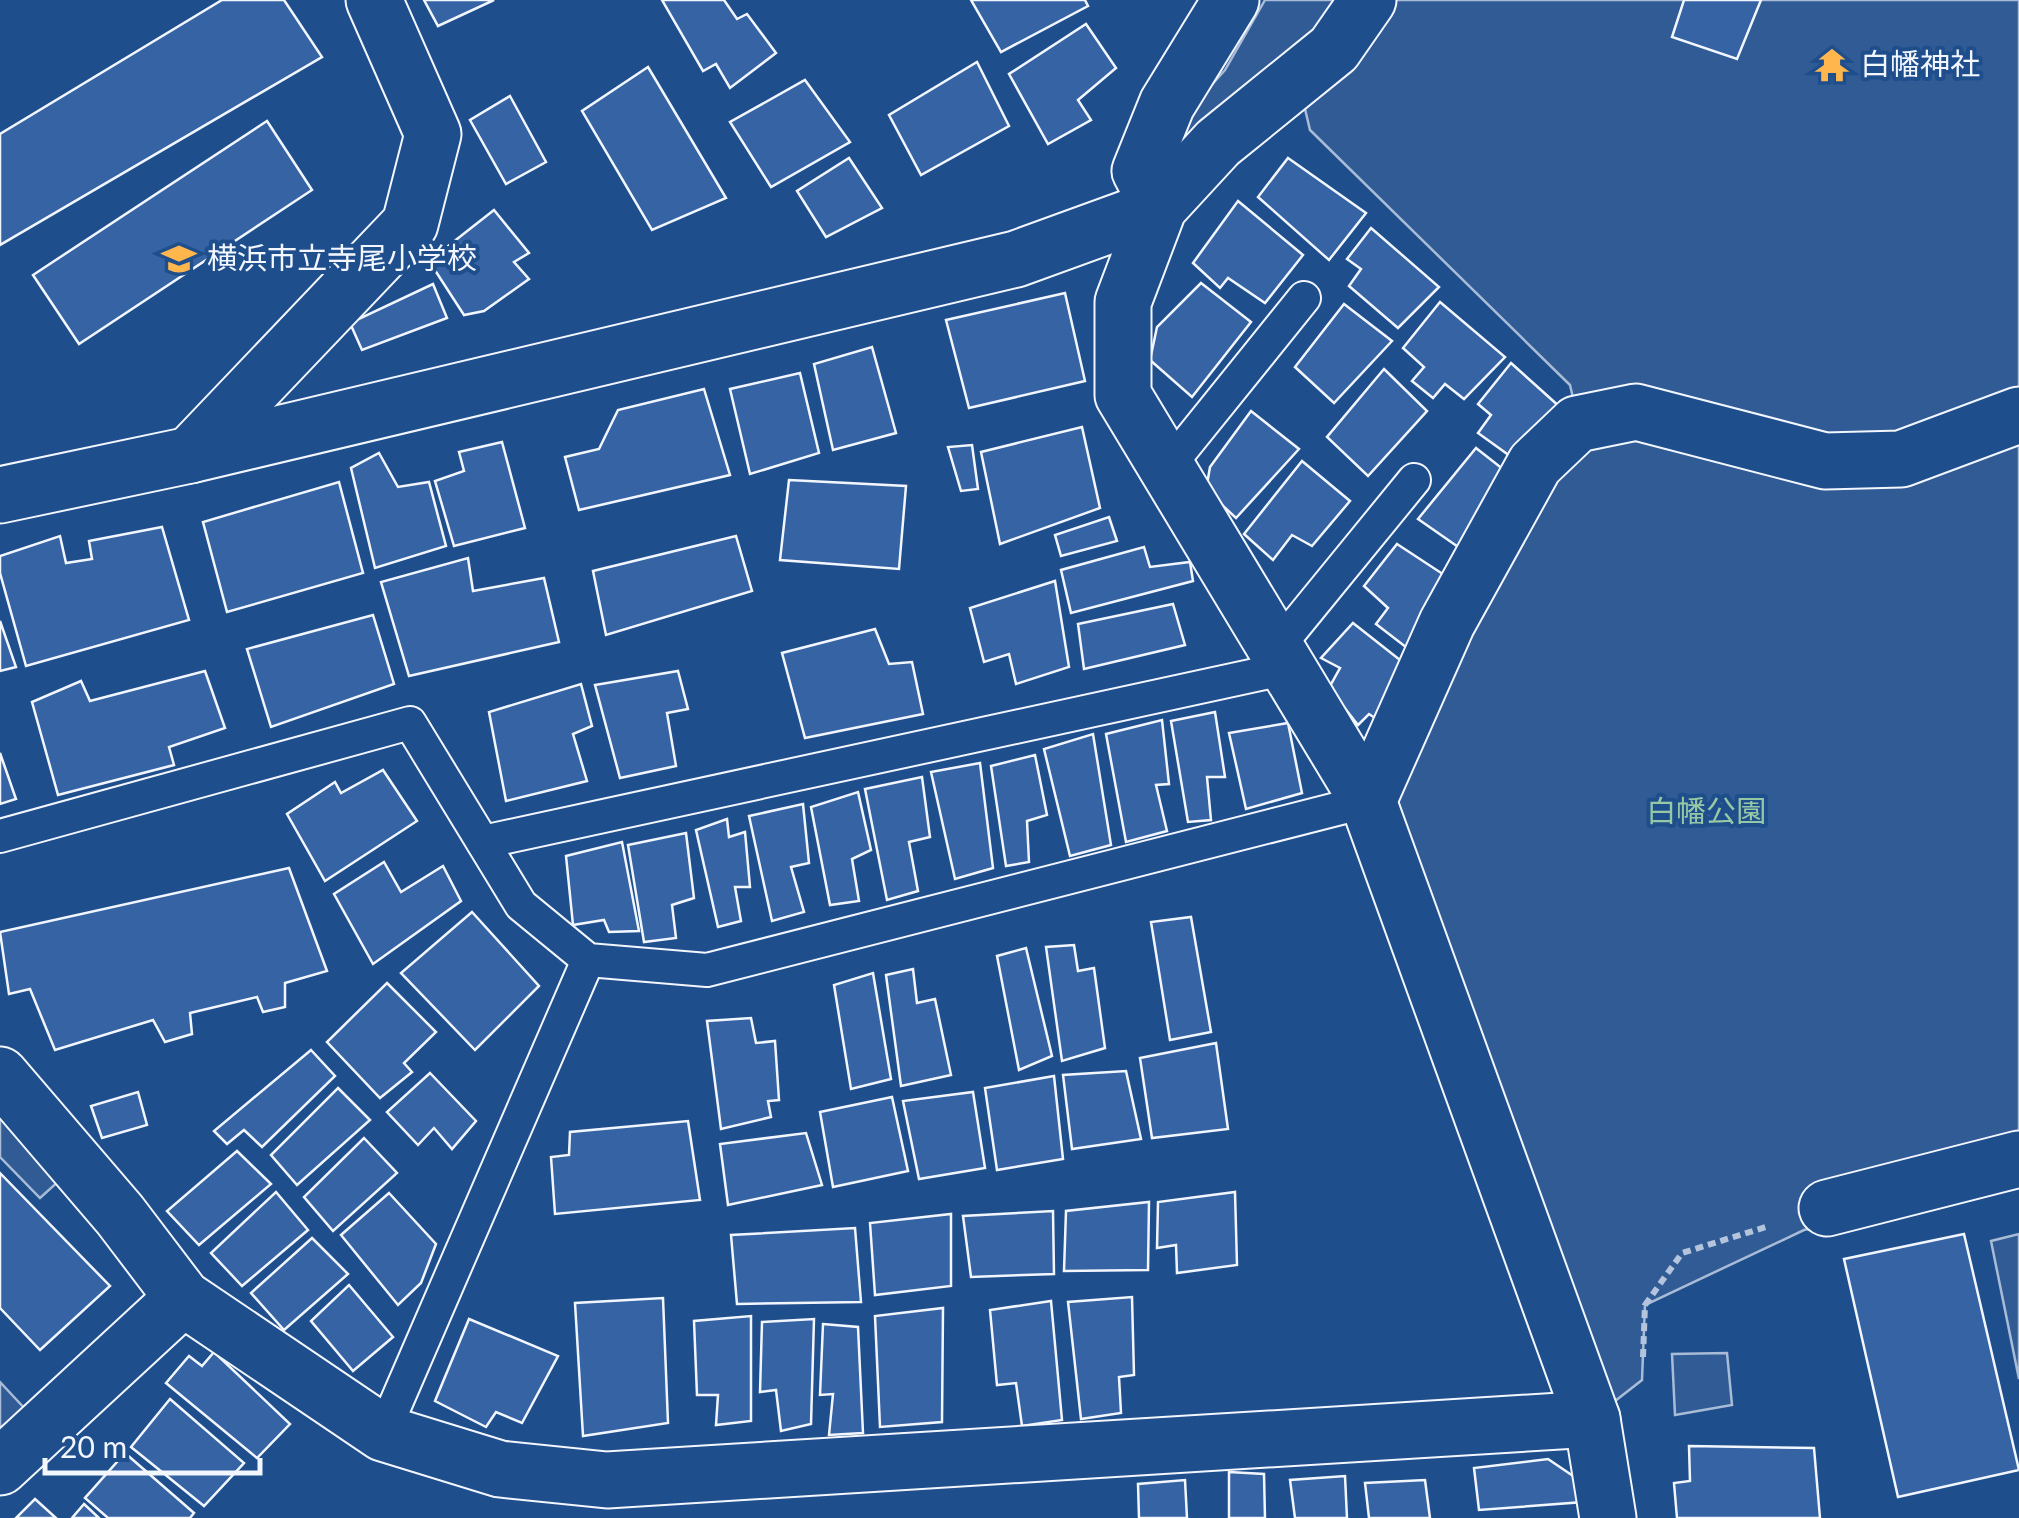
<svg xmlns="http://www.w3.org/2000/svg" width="2019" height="1518" font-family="Lato,'Noto Sans JP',sans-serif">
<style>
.built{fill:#305b95;stroke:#a8bbd7;stroke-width:2.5}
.building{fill:#3563a3;stroke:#f2f6ff;stroke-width:2.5}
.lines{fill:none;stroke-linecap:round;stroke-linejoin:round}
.lane-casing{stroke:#f2f6ff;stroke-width:36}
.street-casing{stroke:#f2f6ff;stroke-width:59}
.path{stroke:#b3c4dc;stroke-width:6;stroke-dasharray:8 5;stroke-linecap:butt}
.lane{stroke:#1f4e8c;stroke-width:32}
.street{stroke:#1f4e8c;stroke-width:55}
.labels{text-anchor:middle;stroke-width:8;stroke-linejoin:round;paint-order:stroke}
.poi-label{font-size:30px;fill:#f2f6ff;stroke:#1f4e8c;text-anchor:start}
.park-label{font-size:30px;fill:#97c8a6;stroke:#1f4e8c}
</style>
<rect width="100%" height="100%" fill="#1f4e8c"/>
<!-- built -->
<g class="built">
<polygon points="1265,0 2019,0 2019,1180 1804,1230 1645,1305 1642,1380 1592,1419 1368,801 1579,424 1570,385 1310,130 1291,50 1177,143 1170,131 1225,70"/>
<polygon points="0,1108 60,1180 40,1198 0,1157"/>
<polygon points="2019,1234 2019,1379 1991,1241"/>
<polygon points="1727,1353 1732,1405 1675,1415 1672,1354"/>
<polygon points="0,1382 27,1411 0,1430"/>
</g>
<!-- building -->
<g class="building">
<polygon points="222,0 284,0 322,57 0,245 0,134"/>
<polygon points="424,0 494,0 438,26"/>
<polygon points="662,0 724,0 737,19 747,14 776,53 730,88 716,64 703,71"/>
<polygon points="971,0 1085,0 1088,6 1001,52"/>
<polygon points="1684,0 1761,0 1737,59 1672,37"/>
<polygon points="1086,24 1116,68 1078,100 1091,120 1048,144 1009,74"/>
<polygon points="977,62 1009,126 921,175 889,115"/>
<polygon points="648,67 726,198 652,230 582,111"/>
<polygon points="805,80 850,142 771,187 730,122"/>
<polygon points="510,96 546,162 506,184 470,120"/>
<polygon points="267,121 312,190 79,344 33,275"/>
<polygon points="849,158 882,208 826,237 797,191"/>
<polygon points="1288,158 1366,213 1329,260 1258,197"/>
<polygon points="1238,201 1303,255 1265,303 1228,278 1220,288 1193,263"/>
<polygon points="494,210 529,253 514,262 529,279 484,311 464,315 429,261"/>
<polygon points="1371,228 1439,287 1398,328 1349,286 1361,269 1347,259"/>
<polygon points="1201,283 1251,322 1192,397 1150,360 1157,327"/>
<polygon points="433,284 447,318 362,350 350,323"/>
<polygon points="1065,293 1085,381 969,408 946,320"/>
<polygon points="1440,302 1505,357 1464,399 1445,384 1433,398 1412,381 1424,367 1403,348"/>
<polygon points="1344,304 1392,341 1334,403 1295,367"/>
<polygon points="872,347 896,433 833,450 814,364"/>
<polygon points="1511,363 1561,408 1517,461 1478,433 1491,415 1478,404"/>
<polygon points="1384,369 1427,411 1368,476 1327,437"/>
<polygon points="800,373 819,453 750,474 730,389"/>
<polygon points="704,389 730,475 579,510 565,457 599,449 618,410"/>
<polygon points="1251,411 1299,449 1236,518 1206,490 1210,467"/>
<polygon points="1082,427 1100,508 1000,544 981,452"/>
<polygon points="502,442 525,528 454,546 435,481 464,471 459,452"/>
<polygon points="972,445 978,489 961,491 948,447"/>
<polygon points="1476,448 1513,477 1464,551 1418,519"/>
<polygon points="379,453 398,487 429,482 446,546 375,568 351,468"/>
<polygon points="1302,461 1350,501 1312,546 1292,535 1273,560 1244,534"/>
<polygon points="789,480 906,486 899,569 780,560"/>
<polygon points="339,482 363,573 227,612 203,522"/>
<polygon points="1109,517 1117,541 1061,556 1055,535"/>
<polygon points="162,527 189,620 26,666 0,573 0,556 60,536 66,563 92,559 89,541"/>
<polygon points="736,536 752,591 606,635 593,571"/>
<polygon points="1397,544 1455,582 1411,651 1376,624 1388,608 1364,586"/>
<polygon points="1144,547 1150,567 1190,562 1193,581 1071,613 1061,570"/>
<polygon points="468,558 473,591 544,578 559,642 409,676 381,582"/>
<polygon points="1055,581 1069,667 1016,684 1009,654 984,662 970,608"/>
<polygon points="1173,604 1185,645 1084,669 1078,624"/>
<polygon points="373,615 394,684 271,727 247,649"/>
<polygon points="0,621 16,667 0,671"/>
<polygon points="1353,623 1414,671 1381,722 1369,714 1358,725 1329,688 1340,668 1321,658"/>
<polygon points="875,629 889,664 912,662 923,714 805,738 782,653"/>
<polygon points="205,671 225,728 169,747 174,765 58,795 32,702 81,681 90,701"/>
<polygon points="678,671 688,709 667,713 676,766 620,778 595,685"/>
<polygon points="581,684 592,726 573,734 587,781 506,801 489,712"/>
<polygon points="1215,712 1225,777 1207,777 1211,820 1188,822 1171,721"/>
<polygon points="1162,720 1169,784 1156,785 1167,831 1126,842 1106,734"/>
<polygon points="1288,723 1302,793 1246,809 1229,733"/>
<polygon points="1093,734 1111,845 1070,856 1044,749"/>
<polygon points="0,753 16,799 0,804"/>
<polygon points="1035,755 1047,815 1027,821 1029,862 1006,866 991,766"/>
<polygon points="980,763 993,868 955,879 931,772"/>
<polygon points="383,770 417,821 325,881 287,814 335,782 341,793"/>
<polygon points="922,777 930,837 909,842 918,891 887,900 865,789"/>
<polygon points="858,792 871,850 852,859 859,901 830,905 811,807"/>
<polygon points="803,804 809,863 791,867 804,912 772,921 749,816"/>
<polygon points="727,819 729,837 745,832 750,887 735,887 741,921 718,927 696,830"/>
<polygon points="686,833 694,898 672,905 676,938 644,942 628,845"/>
<polygon points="622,842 639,931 609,932 604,920 573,925 566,856"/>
<polygon points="384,862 401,892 443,866 461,901 373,964 334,894"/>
<polygon points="289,868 327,971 285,983 285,1007 263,1012 257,997 190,1013 192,1034 165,1042 153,1020 55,1050 30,989 9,994 0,932"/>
<polygon points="472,912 539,986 475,1050 401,973"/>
<polygon points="1191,917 1211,1032 1170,1040 1151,922"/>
<polygon points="1074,945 1078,971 1094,968 1105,1048 1062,1061 1046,947"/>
<polygon points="1026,948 1052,1056 1019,1070 997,956"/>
<polygon points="913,969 917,1003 935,999 951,1075 901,1086 886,975"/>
<polygon points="873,973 891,1079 851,1089 834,985"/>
<polygon points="387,983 436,1032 404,1063 412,1072 380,1098 327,1042"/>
<polygon points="751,1018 756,1043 775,1041 779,1100 768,1101 771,1117 721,1129 707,1021"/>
<polygon points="1216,1043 1228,1129 1152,1138 1140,1058"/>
<polygon points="311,1050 335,1076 262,1147 244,1130 227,1144 214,1131"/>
<polygon points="1126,1071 1141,1139 1072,1149 1063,1075"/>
<polygon points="430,1073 476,1121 452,1149 434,1128 418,1145 387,1112"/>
<polygon points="1054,1076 1063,1159 997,1170 985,1088"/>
<polygon points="338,1088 370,1120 297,1185 271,1155"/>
<polygon points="138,1092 147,1125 102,1138 91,1106"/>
<polygon points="973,1092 985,1168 919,1179 903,1101"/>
<polygon points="892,1097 908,1171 833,1187 820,1112"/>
<polygon points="688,1121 700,1200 555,1214 551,1157 569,1155 570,1132"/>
<polygon points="806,1133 822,1185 728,1205 720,1144"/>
<polygon points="364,1138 397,1173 333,1231 304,1197"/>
<polygon points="237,1151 271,1184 199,1245 167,1211"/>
<polygon points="0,1173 110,1286 40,1350 0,1308"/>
<polygon points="276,1192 308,1230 242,1286 211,1253"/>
<polygon points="1235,1192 1237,1265 1177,1273 1176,1245 1157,1248 1158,1202"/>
<polygon points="389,1193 436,1244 421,1283 398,1305 341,1235"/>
<polygon points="1149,1202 1148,1270 1064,1271 1066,1211"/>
<polygon points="1053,1211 1054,1274 971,1277 963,1216"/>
<polygon points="951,1214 951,1286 875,1295 870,1223"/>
<polygon points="855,1228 861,1302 737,1304 731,1235"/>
<polygon points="1964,1234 2019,1470 1898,1497 1844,1259"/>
<polygon points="312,1238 348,1274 284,1330 251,1293"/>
<polygon points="349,1285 393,1337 353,1371 311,1321"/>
<polygon points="1132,1297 1134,1375 1119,1377 1121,1413 1081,1419 1068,1302"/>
<polygon points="663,1298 668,1423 583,1436 575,1303"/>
<polygon points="1051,1301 1062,1420 1022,1426 1016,1383 997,1385 990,1310"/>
<polygon points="943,1308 942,1422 880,1427 875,1316"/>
<polygon points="751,1316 751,1421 716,1425 718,1395 697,1395 694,1321"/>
<polygon points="469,1319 558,1356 522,1423 496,1412 486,1427 435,1401"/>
<polygon points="814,1319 811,1424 781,1431 776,1390 760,1392 762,1322"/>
<polygon points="823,1324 858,1327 863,1433 829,1435 833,1394 820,1395"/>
<polygon points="214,1352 290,1424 257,1458 166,1383 189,1356 202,1366"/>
<polygon points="170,1399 244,1463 204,1506 131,1447"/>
<polygon points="1689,1446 1814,1448 1820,1518 1677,1518 1674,1483 1690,1481"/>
<polygon points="125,1453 194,1513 190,1518 108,1518 85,1498"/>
<polygon points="1548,1459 1579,1480 1583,1502 1479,1510 1474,1468"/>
<polygon points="1229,1472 1264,1474 1265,1518 1229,1518"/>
<polygon points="1345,1476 1347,1518 1295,1518 1290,1480"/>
<polygon points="1185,1480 1187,1518 1139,1518 1138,1484"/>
<polygon points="1425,1480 1430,1518 1369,1518 1365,1483"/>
<polygon points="35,1499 56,1518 16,1518"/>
<polygon points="84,1504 99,1518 72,1518"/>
</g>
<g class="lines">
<!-- lane casing -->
<g class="lane-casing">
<g id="lane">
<polyline points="1167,468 1304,298"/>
<polyline points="1276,649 1414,480"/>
<polyline points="0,836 410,723 521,905 588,960 707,970 1368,801"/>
<polyline points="483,842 1288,668"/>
<polyline points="383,1433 588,960"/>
</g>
</g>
<!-- street casing -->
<g class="street-casing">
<g id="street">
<polyline points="1368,0 1334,49 1218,143 1159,207 1123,302 1123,395 1368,801 1592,1419 1608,1518"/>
<polyline points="1159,207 1140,171 1167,104 1231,0"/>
<polyline points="190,455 410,224 433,134 374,0"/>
<polyline points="0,495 190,455 1016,259 1159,207"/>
<polyline points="1368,801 1447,623 1535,464 1577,424 1636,412 1825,461 1901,459 2019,415"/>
<polyline points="0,1075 120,1215 183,1298 383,1433 500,1469 607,1480 1592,1419"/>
<polyline points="1827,1208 2019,1159"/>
<polyline points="0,1467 183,1298"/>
</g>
</g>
<!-- path -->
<polyline class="path" points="1643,1357 1645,1305 1682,1253 1769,1226"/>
<!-- lane -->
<use href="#lane" class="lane"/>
<!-- street -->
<use href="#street" class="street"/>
</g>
<!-- icons -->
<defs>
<g id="temple-bare" transform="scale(2.7)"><path d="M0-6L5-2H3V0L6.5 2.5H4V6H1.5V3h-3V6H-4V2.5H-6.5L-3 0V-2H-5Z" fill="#ffb74d" stroke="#1f4e8c" stroke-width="2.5" paint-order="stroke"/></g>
<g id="school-bare" transform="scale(2.7)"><path d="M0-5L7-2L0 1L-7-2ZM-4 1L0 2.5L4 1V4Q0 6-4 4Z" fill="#ffb74d" stroke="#1f4e8c" stroke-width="2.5" paint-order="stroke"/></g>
</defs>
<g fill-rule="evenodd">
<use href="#temple-bare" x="1832" y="65"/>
<use href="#school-bare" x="179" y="259"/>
</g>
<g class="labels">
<!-- poi labels -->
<g class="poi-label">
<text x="1860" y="75">白幡神社</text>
<text x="207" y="269">横浜市立寺尾小学校</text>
</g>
<!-- park labels -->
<g class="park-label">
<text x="1706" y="822">白幡公園</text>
</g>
</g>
<!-- scale -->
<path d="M45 1458v15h215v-15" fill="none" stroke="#f2f6ff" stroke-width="5"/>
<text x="60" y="1458" font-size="30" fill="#f2f6ff" stroke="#1f4e8c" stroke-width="8" paint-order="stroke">20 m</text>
</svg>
